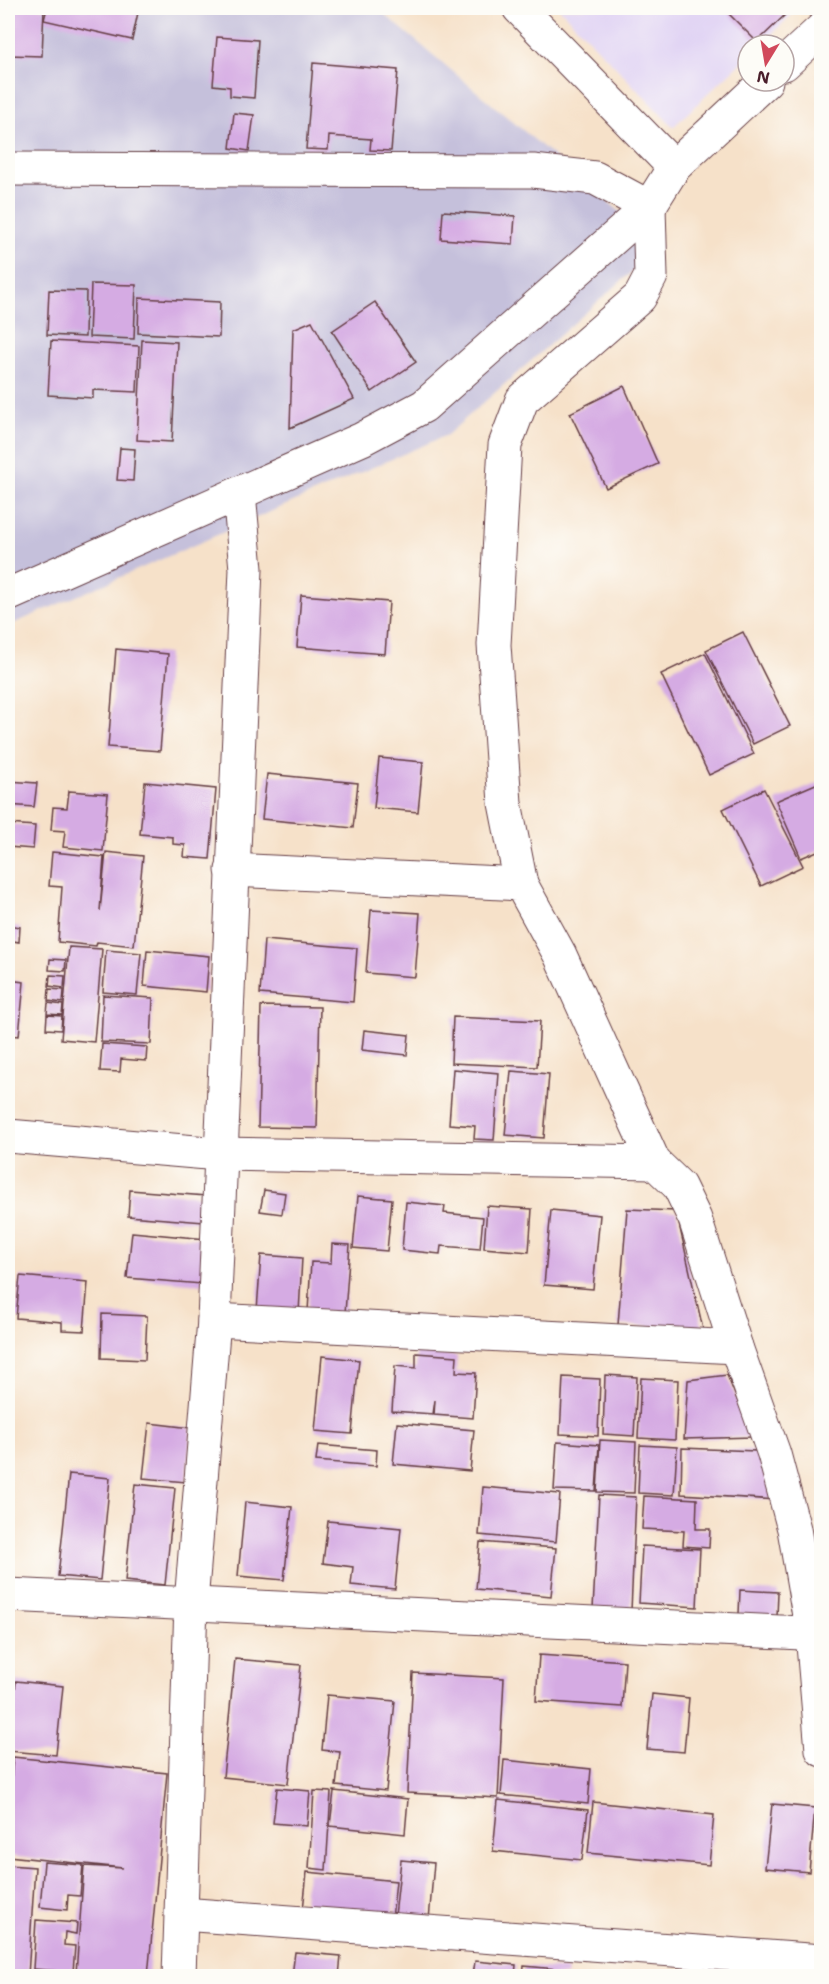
<svg xmlns="http://www.w3.org/2000/svg" width="829" height="1984" font-family="'Shantell Sans',sans-serif">
<style>
.built{fill:#e1d4f4}
.industrial{fill:#c5c0db}
.building{fill:#d5abe3}
.lines{fill:none;stroke-linecap:round;stroke-linejoin:round}
.minor-casing{stroke:#643c43;stroke-width:35}
.minor{stroke:#fff;stroke-width:33}
</style>
<rect width="100%" height="100%" fill="#fdfcf7"/>
<filter id="ink" filterUnits="userSpaceOnUse"><feTurbulence type="fractalNoise" baseFrequency=".0167" numOctaves="2"/><feDisplacementMap in="SourceGraphic" scale="12" xChannelSelector="R" yChannelSelector="G"/><feConvolveMatrix kernelMatrix="1 2 1 2 8 2 1 2 1" color-interpolation-filters="sRGB"/></filter>
<filter id="wash" filterUnits="userSpaceOnUse"><feTurbulence type="fractalNoise" baseFrequency=".008" numOctaves="4" result="noise"/><feDisplacementMap in="SourceGraphic" scale="24" xChannelSelector="R" yChannelSelector="G"/><feGaussianBlur stdDeviation="1.35" result="paint"/><feColorMatrix in="noise" values="0 0 0 0 0 0 0 0 0 0 0 0 0 0 0 0 0 1.4 0 .05"/><feComposite in="paint" operator="in"/></filter>
<g filter="url(#wash)">
<rect width="100%" height="100%" fill="#f6e1c9"/>
<!-- built -->
<polygon class="built" points="559,8 799,8 760,45 748,45 748,56 673,127"/>
<!-- industrial -->
<polygon class="industrial" points="8,8 377,8 661,246 447,435 8,626"/>
<g id="blocks">
<!-- building -->
<g class="building">
<polygon points="8,8 44,8 42,56 8,55"/>
<polygon points="47,8 139,8 132,40 44,20"/>
<polygon points="723,8 781,8 787,13 757,42"/>
<polygon points="217,37 258,40 254,98 230,96 230,87 213,85"/>
<polygon points="313,63 398,70 391,151 370,150 371,139 329,136 328,150 306,149"/>
<polygon points="234,113 254,115 249,151 230,148"/>
<polygon points="443,211 515,216 513,244 441,239"/>
<polygon points="91,284 136,285 134,339 89,337"/>
<polygon points="49,290 86,291 85,337 47,335"/>
<polygon points="139,298 220,302 219,337 138,333"/>
<polygon points="375,302 416,362 372,392 332,331"/>
<polygon points="312,321 354,399 290,428 293,329"/>
<polygon points="142,340 177,342 172,442 137,440"/>
<polygon points="51,341 139,346 137,392 93,390 93,398 48,395"/>
<polygon points="624,386 658,464 606,488 570,413"/>
<polygon points="120,448 135,449 133,481 117,480"/>
<polygon points="301,595 389,602 385,654 297,647"/>
<polygon points="743,632 790,726 753,744 706,650"/>
<polygon points="116,649 168,654 160,751 108,747"/>
<polygon points="705,653 754,754 709,775 661,674"/>
<polygon points="379,758 423,762 418,812 374,808"/>
<polygon points="267,774 358,783 353,828 262,819"/>
<polygon points="8,781 37,783 34,807 8,805"/>
<polygon points="145,782 216,789 210,859 184,857 185,845 173,844 173,837 140,834"/>
<polygon points="818,783 822,791 822,849 801,858 776,801"/>
<polygon points="764,789 803,866 761,886 723,809"/>
<polygon points="69,791 108,794 103,851 63,847 65,831 51,830 53,807 67,808"/>
<polygon points="8,824 35,826 33,849 8,847"/>
<polygon points="52,852 104,857 100,911 106,852 143,856 134,946 97,942 96,946 58,942 62,887 49,886"/>
<polygon points="371,910 420,913 415,977 366,973"/>
<polygon points="8,925 20,927 19,942 8,940"/>
<polygon points="264,940 357,948 353,1002 260,994"/>
<polygon points="69,947 102,949 94,1042 61,1039"/>
<polygon points="106,950 141,953 137,995 103,992"/>
<polygon points="147,950 209,956 206,992 144,986"/>
<polygon points="50,959 66,960 65,971 49,970"/>
<polygon points="50,975 65,976 64,988 49,986"/>
<polygon points="8,980 24,982 19,1036 8,1035"/>
<polygon points="49,989 64,990 63,1003 48,1001"/>
<polygon points="103,995 153,998 151,1044 101,1042"/>
<polygon points="48,1003 63,1005 62,1015 47,1014"/>
<polygon points="261,1006 320,1007 317,1128 258,1127"/>
<polygon points="47,1015 62,1016 61,1030 46,1029"/>
<polygon points="453,1017 540,1021 537,1067 451,1063"/>
<polygon points="364,1030 409,1035 407,1055 362,1050"/>
<polygon points="102,1044 147,1047 146,1061 121,1059 120,1072 100,1071"/>
<polygon points="453,1069 499,1073 494,1140 474,1139 475,1126 449,1124"/>
<polygon points="511,1071 549,1074 544,1138 505,1135"/>
<polygon points="130,1190 206,1196 204,1222 128,1216"/>
<polygon points="264,1190 285,1193 282,1214 260,1211"/>
<polygon points="358,1196 392,1199 387,1251 353,1248"/>
<polygon points="406,1202 445,1206 444,1213 483,1217 480,1249 441,1246 440,1254 402,1250"/>
<polygon points="487,1206 532,1209 529,1252 484,1248"/>
<polygon points="627,1209 676,1211 703,1329 618,1325"/>
<polygon points="551,1210 600,1215 593,1289 544,1285"/>
<polygon points="132,1232 206,1239 202,1284 127,1278"/>
<polygon points="332,1244 350,1245 345,1313 308,1311 311,1262 331,1263"/>
<polygon points="261,1255 302,1258 299,1313 257,1310"/>
<polygon points="20,1276 88,1282 84,1331 62,1330 62,1322 16,1318"/>
<polygon points="102,1314 147,1316 145,1360 101,1358"/>
<polygon points="416,1353 457,1356 456,1372 476,1373 473,1418 434,1415 435,1400 433,1414 392,1411 395,1366 416,1368"/>
<polygon points="322,1356 359,1360 352,1434 315,1431"/>
<polygon points="605,1375 637,1377 634,1436 603,1434"/>
<polygon points="727,1375 752,1437 684,1439 688,1380"/>
<polygon points="563,1377 600,1379 598,1436 560,1434"/>
<polygon points="641,1378 678,1380 675,1440 638,1438"/>
<polygon points="149,1423 191,1428 186,1482 143,1478"/>
<polygon points="397,1423 474,1430 470,1471 393,1464"/>
<polygon points="600,1440 636,1442 634,1493 597,1492"/>
<polygon points="557,1442 599,1445 596,1491 554,1490"/>
<polygon points="318,1445 377,1450 376,1466 316,1461"/>
<polygon points="640,1445 677,1447 674,1495 638,1493"/>
<polygon points="682,1448 756,1451 777,1500 681,1494"/>
<polygon points="69,1474 110,1478 100,1580 58,1576"/>
<polygon points="135,1484 175,1488 165,1585 125,1581"/>
<polygon points="483,1487 560,1494 556,1542 479,1535"/>
<polygon points="599,1495 636,1497 631,1611 593,1609"/>
<polygon points="644,1496 697,1499 696,1529 710,1529 709,1548 683,1546 684,1531 642,1529"/>
<polygon points="245,1502 292,1507 284,1580 238,1576"/>
<polygon points="328,1521 401,1528 395,1589 351,1585 353,1567 323,1563"/>
<polygon points="480,1542 556,1548 551,1596 476,1589"/>
<polygon points="642,1546 700,1549 697,1607 639,1603"/>
<polygon points="740,1590 778,1592 777,1617 739,1614"/>
<polygon points="539,1655 625,1661 622,1707 536,1701"/>
<polygon points="235,1659 301,1665 288,1784 223,1777"/>
<polygon points="413,1673 504,1678 498,1798 407,1793"/>
<polygon points="16,1681 63,1686 56,1755 9,1751"/>
<polygon points="652,1694 689,1698 684,1752 647,1749"/>
<polygon points="327,1695 395,1701 386,1791 336,1786 340,1752 322,1750"/>
<polygon points="13,1757 167,1773 148,1976 76,1973 84,1866 123,1868 8,1856 8,1819"/>
<polygon points="504,1760 591,1769 588,1804 501,1795"/>
<polygon points="277,1788 310,1791 307,1826 273,1823"/>
<polygon points="314,1791 331,1792 326,1870 309,1868"/>
<polygon points="334,1791 408,1799 405,1834 330,1826"/>
<polygon points="498,1800 588,1810 582,1860 493,1851"/>
<polygon points="593,1802 714,1815 709,1865 588,1853"/>
<polygon points="772,1804 815,1808 809,1872 765,1868"/>
<polygon points="401,1860 434,1863 429,1920 395,1916"/>
<polygon points="44,1862 83,1865 80,1896 68,1895 67,1910 40,1907"/>
<polygon points="8,1865 35,1867 28,1976 8,1976"/>
<polygon points="307,1872 396,1881 392,1919 303,1910"/>
<polygon points="36,1920 77,1923 76,1934 65,1932 64,1945 75,1946 73,1972 33,1969"/>
<polygon points="295,1952 341,1956 339,1976 292,1976"/>
<polygon points="475,1961 516,1965 515,1976 473,1976"/>
<polygon points="524,1966 567,1970 566,1976 523,1976"/>
</g>
</g>
</g>
<g filter="url(#ink)">
<use href="#blocks" fill-opacity="0" stroke="#643c43" stroke-width="1.5"/>
<g class="lines">
<!-- minor casing -->
<g class="minor-casing">
<g id="minor">
<polyline points="519,8 674,167"/>
<polyline points="784,64 822,29"/>
<polyline points="8,169 533,171 595,178 649,207 651,276 640,297 522,400 505,445 494,645 505,803 521,884"/>
<polyline points="8,595 362,439 424,406 649,207 674,167 766,81"/>
<polyline points="232,870 521,884 560,955 654,1162 679,1186 695,1219 736,1347 774,1454 794,1529 812,1633 822,1750"/>
<polyline points="8,1136 219,1154 654,1162"/>
<polyline points="214,1320 736,1347"/>
<polyline points="8,1595 822,1634"/>
<polyline points="182,1914 822,1961"/>
<polyline points="179,1976 191,1603 214,1320 246,569 239,493"/>
</g>
</g>
<!-- minor -->
<use href="#minor" class="minor"/>
</g>
</g>
<!-- margin -->
<rect width="829" height="1984" fill="none" stroke="#fdfcf7" stroke-width="30"/>
<!-- north arrow -->
<g transform="translate(766 63) rotate(191)"><circle r="28" fill="#fdfcf7" stroke="#b5a4a5" stroke-width="1.5"/>
<path d="M0-4.5L10 22L0 15L-10 22Z" fill="#d1495b"/>
<text y="-9" font-size="16" font-weight="bold" text-anchor="middle" fill="#4a1f2b">N</text>
</g>
</svg>
